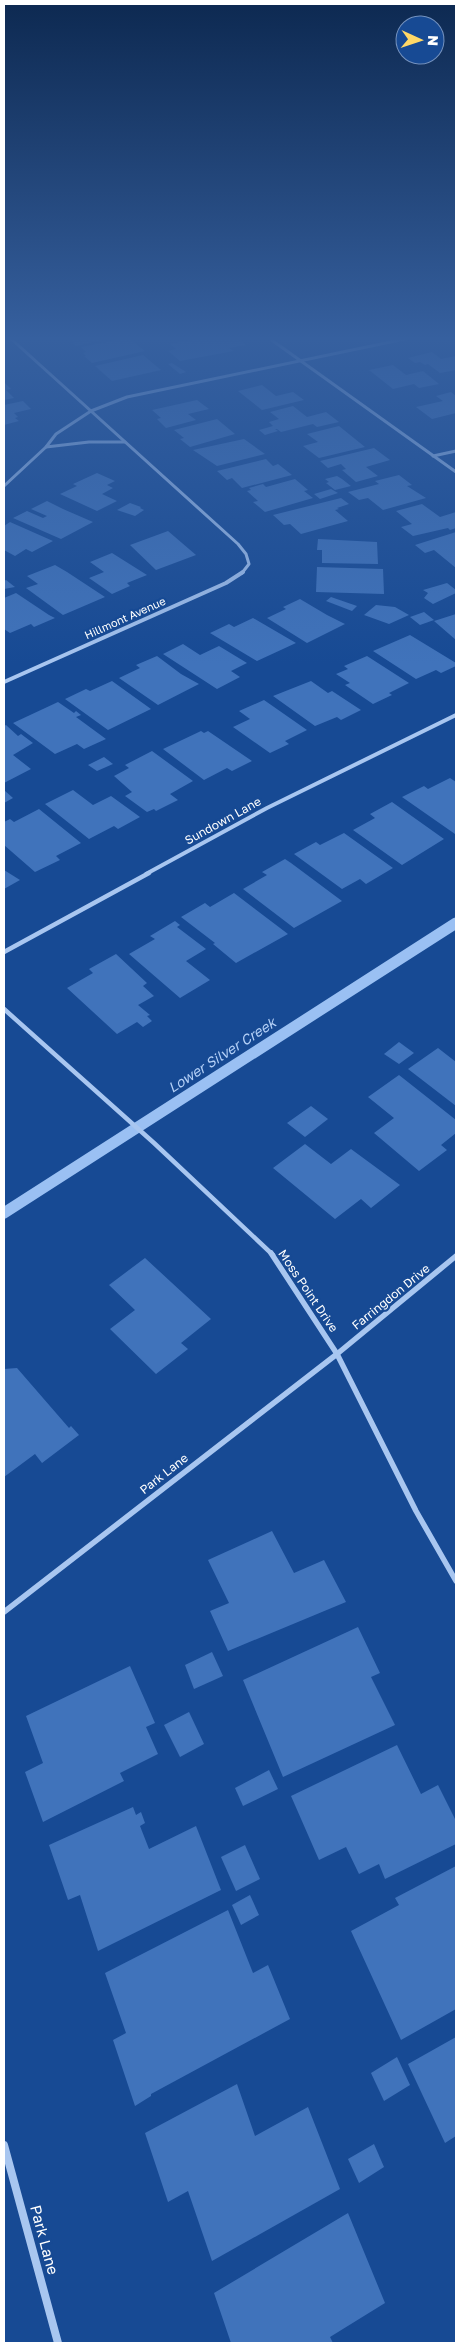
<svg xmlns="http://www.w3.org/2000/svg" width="460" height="2347" font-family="'Golos Text',sans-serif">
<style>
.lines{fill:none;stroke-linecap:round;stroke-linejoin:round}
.stream{stroke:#9ac0f3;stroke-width:11}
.building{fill:#4073bb}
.street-far4{stroke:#a8c6f0;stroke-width:3}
.street-far3{stroke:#a8c6f0;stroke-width:4}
.street-far2{stroke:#a8c6f0;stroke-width:4.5}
.street-far1{stroke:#a8c6f0;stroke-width:5.5}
.street{stroke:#a8c6f0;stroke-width:8}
.labels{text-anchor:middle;stroke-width:4.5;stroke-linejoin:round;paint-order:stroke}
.far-street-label{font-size:11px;fill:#fff;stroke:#174a94}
.street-label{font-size:12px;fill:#fff;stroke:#174a94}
.water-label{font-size:14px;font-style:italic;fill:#b4d0f7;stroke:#174a94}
.near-street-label{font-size:15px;fill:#fff;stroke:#174a94}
</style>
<rect width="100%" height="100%" fill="#174a94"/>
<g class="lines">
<!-- stream -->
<polyline class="stream" points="4,1213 456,923"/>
</g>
<!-- building -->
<g class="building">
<polygon points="60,336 119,336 76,346 68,338 64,339"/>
<polygon points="215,336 218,338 234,336 246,345 229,348 234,351 180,361 168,351 176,349 170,344"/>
<polygon points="128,338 145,351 92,363 84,356 86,356 83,353 86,352 81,347"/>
<polygon points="432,352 441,359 456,356 456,370 440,373 428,364 425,365 420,362 415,363 408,358"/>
<polygon points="143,355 161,370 112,381 95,366"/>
<polygon points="172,363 186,372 180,374 168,364"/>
<polygon points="393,365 406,375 423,371 439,384 419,388 414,384 393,389 369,370"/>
<polygon points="4,382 11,389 6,390 14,398 4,400"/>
<polygon points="262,385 276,396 293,392 304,400 262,410 238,391"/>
<polygon points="451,392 456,396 456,413 432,419 416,407 443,401 436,396"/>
<polygon points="197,400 209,409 188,414 196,420 166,428 157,419 161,418 152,410"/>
<polygon points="23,401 31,409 14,413 18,417 15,418 19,421 4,425 4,405"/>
<polygon points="293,406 307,417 326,412 339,422 317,427 313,424 281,432 277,429 275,429 278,431 265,435 259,430 273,426 269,422 279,419 270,412"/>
<polygon points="217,419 235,434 190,447 180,439 184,438 174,430"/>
<polygon points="339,426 365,447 319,458 303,446 318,442 307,434"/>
<polygon points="244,439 265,454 217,466 193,450"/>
<polygon points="374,448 390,460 366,467 378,476 356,482 342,470 346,469 341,464 328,468 320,461"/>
<polygon points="266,459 273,466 278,464 292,475 242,488 232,478 227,480 217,471"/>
<polygon points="97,473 115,481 107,485 113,488 102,494 117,501 97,511 60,494 77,486 73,484"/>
<polygon points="399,475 412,485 407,486 426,498 383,510 368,498 359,500 348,492 379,484 375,481"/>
<polygon points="337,476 342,479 351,486 335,490 326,483 329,482 325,479"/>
<polygon points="295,479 308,490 304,491 313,498 265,512 253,502 258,501 247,491 251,490 249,488 263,484 266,487"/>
<polygon points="331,489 338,493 320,499 314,494"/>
<polygon points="341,498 349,504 337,508 339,509 335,510 348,521 301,534 290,524 284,525 273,515"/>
<polygon points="47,501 63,509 93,522 61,539 13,518 27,511 43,518 47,516 31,509"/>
<polygon points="130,503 141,507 140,508 144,510 135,516 117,510"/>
<polygon points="422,504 440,517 456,512 456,528 450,530 448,528 413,536 401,527 412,524 396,511"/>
<polygon points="10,522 53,541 32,552 26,549 15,556 4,550 4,526"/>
<polygon points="168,531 196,555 156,570 130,545"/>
<polygon points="456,532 456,568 434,550 425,553 415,545"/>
<polygon points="318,539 377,542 378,564 322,563 322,550 317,550"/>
<polygon points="112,553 147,575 127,583 130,586 112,594 89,578 104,572 90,562"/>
<polygon points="55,565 67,572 105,597 63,615 26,588 38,584 27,576"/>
<polygon points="317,567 383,569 384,594 316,592"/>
<polygon points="6,580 15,587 4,589 4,581"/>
<polygon points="447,583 456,590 456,593 433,604 424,598 428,593 423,590"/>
<polygon points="16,593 49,615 55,618 34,627 31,624 10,633 4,629 4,598"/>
<polygon points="331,597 357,606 352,611 326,601"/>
<polygon points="300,599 327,615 345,624 307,643 267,618 286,609 283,607"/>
<polygon points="376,605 395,607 409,615 389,624 364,615"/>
<polygon points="424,612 434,620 420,625 410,617"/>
<polygon points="456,614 456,640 434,621"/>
<polygon points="253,618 296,643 257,661 210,633 229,624 234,627"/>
<polygon points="410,635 456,663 456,666 441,673 436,670 416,679 373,651"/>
<polygon points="183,644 200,655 219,646 247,663 231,671 240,677 217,689 163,654"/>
<polygon points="157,656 181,674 199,684 158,705 119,678 140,668 136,665"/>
<polygon points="367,656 409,683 389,693 392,695 373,704 345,685 350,683 336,674 348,669 344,666"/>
<polygon points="112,681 151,709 108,730 65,699 86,689 90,691"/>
<polygon points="311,681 328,693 332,691 361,710 341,720 337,717 315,726 273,696"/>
<polygon points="264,700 307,730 285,741 289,744 270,753 233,727 250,719 239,711"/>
<polygon points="58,702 74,713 76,711 81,715 76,717 106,739 84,749 77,744 55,754 13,723"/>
<polygon points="6,725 18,736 21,734 33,743 13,755 31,769 4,783 4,726"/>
<polygon points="201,731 204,733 208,731 252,761 232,771 227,768 204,780 163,749"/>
<polygon points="152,751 193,781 170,794 178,800 156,811 154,809 147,812 125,796 132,792 114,776 129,768 125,765"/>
<polygon points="104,757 113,764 97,771 88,765"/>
<polygon points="450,778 456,782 455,834 402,797 424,786 428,789"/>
<polygon points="4,790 13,798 4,803"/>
<polygon points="73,790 93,805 111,796 140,817 118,829 114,826 89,839 45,804"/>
<polygon points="392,802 444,839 402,865 353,830 375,818 370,814"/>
<polygon points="39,809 81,843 56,856 60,860 35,872 4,845 4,822 10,819 14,822"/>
<polygon points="344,833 393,868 366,884 360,879 342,889 294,854 316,842 320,845"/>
<polygon points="285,859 291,863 342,901 294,928 243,889 267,875 262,872"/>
<polygon points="4,870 20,880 4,889"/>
<polygon points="234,893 288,934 236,963 213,944 215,943 181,917 205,903 210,907"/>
<polygon points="175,921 180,925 177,927 206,949 186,961 210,980 180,998 129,954 155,939 150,936"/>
<polygon points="116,954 147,983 143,986 154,996 138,1005 150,1015 147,1016 152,1021 143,1027 137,1022 117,1034 67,988 93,973 89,969"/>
<polygon points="399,1042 414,1053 399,1064 384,1054"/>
<polygon points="438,1048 456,1062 456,1106 408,1069"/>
<polygon points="399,1075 456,1120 456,1133 441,1145 447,1150 419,1171 374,1133 394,1118 368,1097"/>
<polygon points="311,1106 328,1119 305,1137 287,1123"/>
<polygon points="305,1144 331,1164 351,1149 400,1185 371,1208 361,1199 335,1219 273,1168"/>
<polygon points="145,1258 211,1319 181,1343 188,1349 156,1374 110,1329 135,1310 109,1285"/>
<polygon points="17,1368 69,1428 71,1426 79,1435 42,1463 35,1454 4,1477 4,1369"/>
<polygon points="272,1531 294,1573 324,1560 346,1602 228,1651 210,1611 229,1603 208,1560"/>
<polygon points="358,1627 380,1673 371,1677 395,1725 283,1777 243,1680"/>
<polygon points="212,1652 223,1676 194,1689 185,1665"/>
<polygon points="130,1666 155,1723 146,1727 158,1754 120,1773 124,1781 43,1822 25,1772 43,1763 26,1716"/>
<polygon points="189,1712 204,1744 180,1757 164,1725"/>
<polygon points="397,1745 421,1794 438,1785 456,1821 456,1844 385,1879 379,1864 359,1874 346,1847 319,1860 291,1796"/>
<polygon points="269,1770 278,1789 243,1806 235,1788"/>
<polygon points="133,1807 136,1815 141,1812 145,1823 140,1826 149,1849 196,1826 221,1890 98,1951 80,1895 68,1900 49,1845"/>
<polygon points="245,1845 260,1879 236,1891 221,1857"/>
<polygon points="456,1866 456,2009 401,2040 351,1931 399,1905 395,1898"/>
<polygon points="250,1895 259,1915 241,1925 232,1905"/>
<polygon points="228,1910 253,1973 268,1965 290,2019 151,2094 151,2096 135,2106 113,2040 126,2033 105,1973"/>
<polygon points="456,2037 456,2136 445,2143 408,2064"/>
<polygon points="397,2057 410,2085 384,2101 371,2073"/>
<polygon points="237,2084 255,2136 308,2107 340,2189 212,2261 188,2191 168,2202 145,2133"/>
<polygon points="374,2144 384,2167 359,2183 348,2159"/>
<polygon points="348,2213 385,2303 330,2337 333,2343 231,2343 214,2293"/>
</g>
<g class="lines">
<!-- street-far4 -->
<g class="street-far4">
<polyline points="8,336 238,544 246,554 249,564 242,573"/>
<polyline points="266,336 456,472"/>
<polyline points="46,447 89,442 125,442"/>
<polyline points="433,456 456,451"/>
<polyline points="4,486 46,447 56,434 91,411 127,397 419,336"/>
</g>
<!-- street-far3 -->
<g class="street-far3">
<polyline points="4,682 226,583 243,572"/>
<polyline points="146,874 267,808 456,715"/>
</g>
<!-- street-far2 -->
<g class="street-far2">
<polyline points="4,952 149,873"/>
<polyline points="4,1009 154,1143 273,1255"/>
</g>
<!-- street-far1 -->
<g class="street-far1">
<polyline points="271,1253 337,1354 416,1511 456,1581"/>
<polyline points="4,1612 337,1354 456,1256"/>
</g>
<!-- street -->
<polyline class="street" points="4,2145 58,2343"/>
</g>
<!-- sky -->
<linearGradient id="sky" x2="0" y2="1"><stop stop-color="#0d2951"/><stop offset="0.51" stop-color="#36609f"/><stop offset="1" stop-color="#36609f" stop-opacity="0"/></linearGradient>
<rect width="460" height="664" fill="url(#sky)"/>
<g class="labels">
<!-- far-street labels -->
<g class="far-street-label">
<text transform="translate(125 618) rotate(-24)" y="4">Hillmont Avenue</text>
</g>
<!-- street labels -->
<g class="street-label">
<text transform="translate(223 821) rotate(-29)" y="4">Sundown Lane</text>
<text transform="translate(308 1291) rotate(56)" y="4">Moss Point Drive</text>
<text transform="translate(391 1297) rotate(-39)" y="4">Farringdon Drive</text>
<text transform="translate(164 1474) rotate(-38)" y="4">Park Lane</text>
</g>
<!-- water labels -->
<g class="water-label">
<text transform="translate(222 1055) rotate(-33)" y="5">Lower Silver Creek</text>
</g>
<!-- near-street labels -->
<g class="near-street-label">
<text transform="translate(44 2240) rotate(75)" y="5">Park Lane</text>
</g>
</g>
<!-- border -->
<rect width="460" height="2347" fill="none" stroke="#ffffff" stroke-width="10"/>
<!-- north arrow -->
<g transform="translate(420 40) rotate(93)"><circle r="24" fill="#174a94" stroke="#7492bf"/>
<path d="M0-4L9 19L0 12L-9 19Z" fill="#ffd867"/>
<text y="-8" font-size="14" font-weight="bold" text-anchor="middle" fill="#ffffff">N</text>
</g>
</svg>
